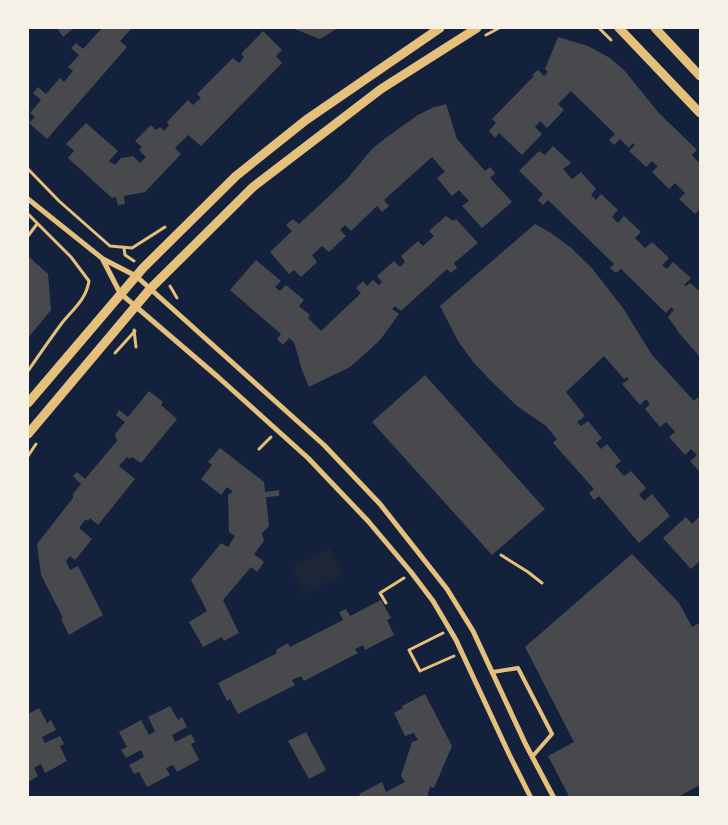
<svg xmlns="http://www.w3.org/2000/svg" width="728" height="825" font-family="Mulish,sans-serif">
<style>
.green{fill:#1d2539}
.building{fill:#48494c}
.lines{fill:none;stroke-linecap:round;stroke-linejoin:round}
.path{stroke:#e5c07b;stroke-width:3}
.service{stroke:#e5c07b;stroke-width:4}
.minor{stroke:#e5c07b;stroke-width:5}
.tertiary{stroke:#e5c07b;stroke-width:9}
</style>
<rect width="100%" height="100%" fill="#14213d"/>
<!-- green -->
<polygon class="green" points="330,548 343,575 304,594 291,568"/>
<!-- building -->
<g class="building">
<polygon points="57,28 74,28 63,37"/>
<polygon points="102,28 132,28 120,41 127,47 47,139 29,123 35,117 30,113 41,100 33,93 38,87 46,94 60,78 64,82 73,71 68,67 79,55 71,48 76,43 83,49"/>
<polygon points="292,28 338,28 320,39"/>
<polygon points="263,31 282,50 276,56 282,63 201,146 188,135 175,148 181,154 145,192 124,196 125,204 118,205 116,197 112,198 68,158 74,151 66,144 86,123 118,151 109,161 115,165 121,158 133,156 140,163 146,157 139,150 142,147 135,141 151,125 156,130 160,127 164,131 169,125 167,122 188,100 193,105 201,98 197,94 233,58 239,63 244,57 241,54"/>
<polygon points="558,37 588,46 610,58 624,70 658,112 697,150 692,155 698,162 700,159 700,209 695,214 679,199 685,193 675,183 669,189 652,172 658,166 656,165 652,161 646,167 629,151 635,145 633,143 629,148 620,139 614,145 609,140 615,134 571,91 558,104 564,110 547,128 540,121 535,127 542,134 522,155 499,133 495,138 489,131 496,123 492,119 534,76 532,75 538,70 544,76 548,72 545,69"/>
<polygon points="446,104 457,139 485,171 490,167 495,173 490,178 512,202 482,228 462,206 469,201 459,190 452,196 437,178 445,172 432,157 384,200 389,206 382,212 377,206 351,231 345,225 340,230 346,236 329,252 322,246 312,255 317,262 301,277 294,270 289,274 270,252 292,231 286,225 293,219 299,224 325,200 347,179 372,149 387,137 418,115 432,108"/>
<polygon points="553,146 571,163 563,169 572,179 581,172 596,189 591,195 596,200 601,194 618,210 612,217 618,223 624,216 641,232 635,238 645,248 652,242 669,258 662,265 667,269 673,262 691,278 684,285 686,286 690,283 698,290 700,288 700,357 680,334 668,317 674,310 671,307 666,313 621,269 616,273 610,268 614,264 548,200 543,205 538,200 543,194 519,171 539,151 545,155"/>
<polygon points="446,216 453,221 456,219 478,243 454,263 457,268 451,273 447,269 401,311 395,306 392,309 399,314 380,340 367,352 350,367 309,387 302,370 294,342 289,338 283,345 277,339 281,334 230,290 256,260 281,281 275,287 280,291 286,285 304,300 299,306 310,315 308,318 321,331 361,293 356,288 363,281 367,286 373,280 379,285 382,282 377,276 394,261 400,267 405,262 401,256 418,241 423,246 434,236 429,231"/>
<polygon points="535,224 551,233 570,247 591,267 623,308 652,355 694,401 698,397 700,401 700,405 698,407 700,409 700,472 690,461 697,455 691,449 685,455 669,437 675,432 666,422 660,427 645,409 650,404 646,399 640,405 622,384 629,379 627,377 624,379 604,356 566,392 585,416 577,422 581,426 588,421 602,438 596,443 601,449 607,444 621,461 615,466 624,476 631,471 646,488 639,495 642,498 644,501 652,494 670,516 639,543 599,496 594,500 589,493 594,489 553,443 557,439 546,426 517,406 491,381 474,363 458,341 440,306"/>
<polygon points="28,256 48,274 51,310 28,338"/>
<polygon points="425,375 545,509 492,555 372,422"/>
<polygon points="149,391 163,402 161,405 177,419 141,463 132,457 130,459 127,457 119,466 135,479 98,525 90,518 88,521 86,519 79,528 92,539 75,560 70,556 66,561 70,570 78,566 103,615 69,635 61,619 63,618 41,575 37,544 73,498 73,494 81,484 73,476 77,472 85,479 117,441 115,434 125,422 116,415 119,410 128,417"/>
<polygon points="220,448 264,482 265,492 279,490 279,496 266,497 269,526 262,533 264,541 254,554 264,562 257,572 251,567 223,600 239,633 224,641 222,637 203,647 189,622 207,611 191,580 221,543 228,547 235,536 229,532 228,495 233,492 227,487 221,495 201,479 212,465 208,462"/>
<polygon points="700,516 700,561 691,569 663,538 686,517 692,524"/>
<polygon points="632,554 679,603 692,627 699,623 700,626 700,785 676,798 570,798 548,756 574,742 525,647"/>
<polygon points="381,600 391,618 387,620 394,635 365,650 363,645 355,649 358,653 304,681 301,676 292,680 295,685 238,714 230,699 227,701 218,683 277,653 276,650 288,643 290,647 343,620 339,612 346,609 350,616"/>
<polygon points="425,694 452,746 434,788 430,787 427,798 361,798 359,794 382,782 386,792 405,782 401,776 412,742 418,740 414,733 405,736 394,713 403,708 402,706"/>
<polygon points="170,706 178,720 182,717 187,727 172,735 175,742 191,734 195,742 191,744 199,760 177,772 173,765 166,768 170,775 147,787 139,772 134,774 129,765 144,757 141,750 126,758 121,750 127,747 119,732 141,720 149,735 155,731 148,717"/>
<polygon points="39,708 47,723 51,720 56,730 42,737 45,743 60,736 64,744 60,746 67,761 45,773 41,764 34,768 38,776 28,782 28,714"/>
<polygon points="306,732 326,770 309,779 288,741"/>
</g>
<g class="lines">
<!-- path -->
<g class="path">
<polyline points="599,28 611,40"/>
<polyline points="486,35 499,28"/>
<polyline points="28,169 59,201 110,246 132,248 165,227"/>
<path d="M 28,214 L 71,257 L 89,281 C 86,300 73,309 62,323 C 50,339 39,355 28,371"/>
<polyline points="28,236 37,224"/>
<polyline points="124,248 125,255 134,261"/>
<polyline points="170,286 177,298"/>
<polyline points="134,330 136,347"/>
<polyline points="115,353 135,331"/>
<polyline points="259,449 271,437"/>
<polyline points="28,456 36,444"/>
<polyline points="501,555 528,572 542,583"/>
<polyline points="386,603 380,593 404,578"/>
<polyline points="443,633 409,650 420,671 454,656"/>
</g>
<!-- service -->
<polyline class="service" points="493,672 518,668 552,734 532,757"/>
<!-- minor -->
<g class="minor">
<polyline points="28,199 103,259 136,276 324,445 380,504 447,589 473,631 526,745 554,798"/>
<polyline points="103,260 120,293 218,377 308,458 368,521 411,572 433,601 456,640 509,754 531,798"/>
</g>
<!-- tertiary -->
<g class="tertiary">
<polyline points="619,28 700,113"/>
<polyline points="655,28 700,76"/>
<polyline points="28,403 143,268 236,176 306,120 440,28"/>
<polyline points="28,434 150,289 253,187 381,89 477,28"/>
</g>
</g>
<!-- border -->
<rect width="728" height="825" fill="none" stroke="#f6f1e7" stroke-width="58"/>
</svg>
